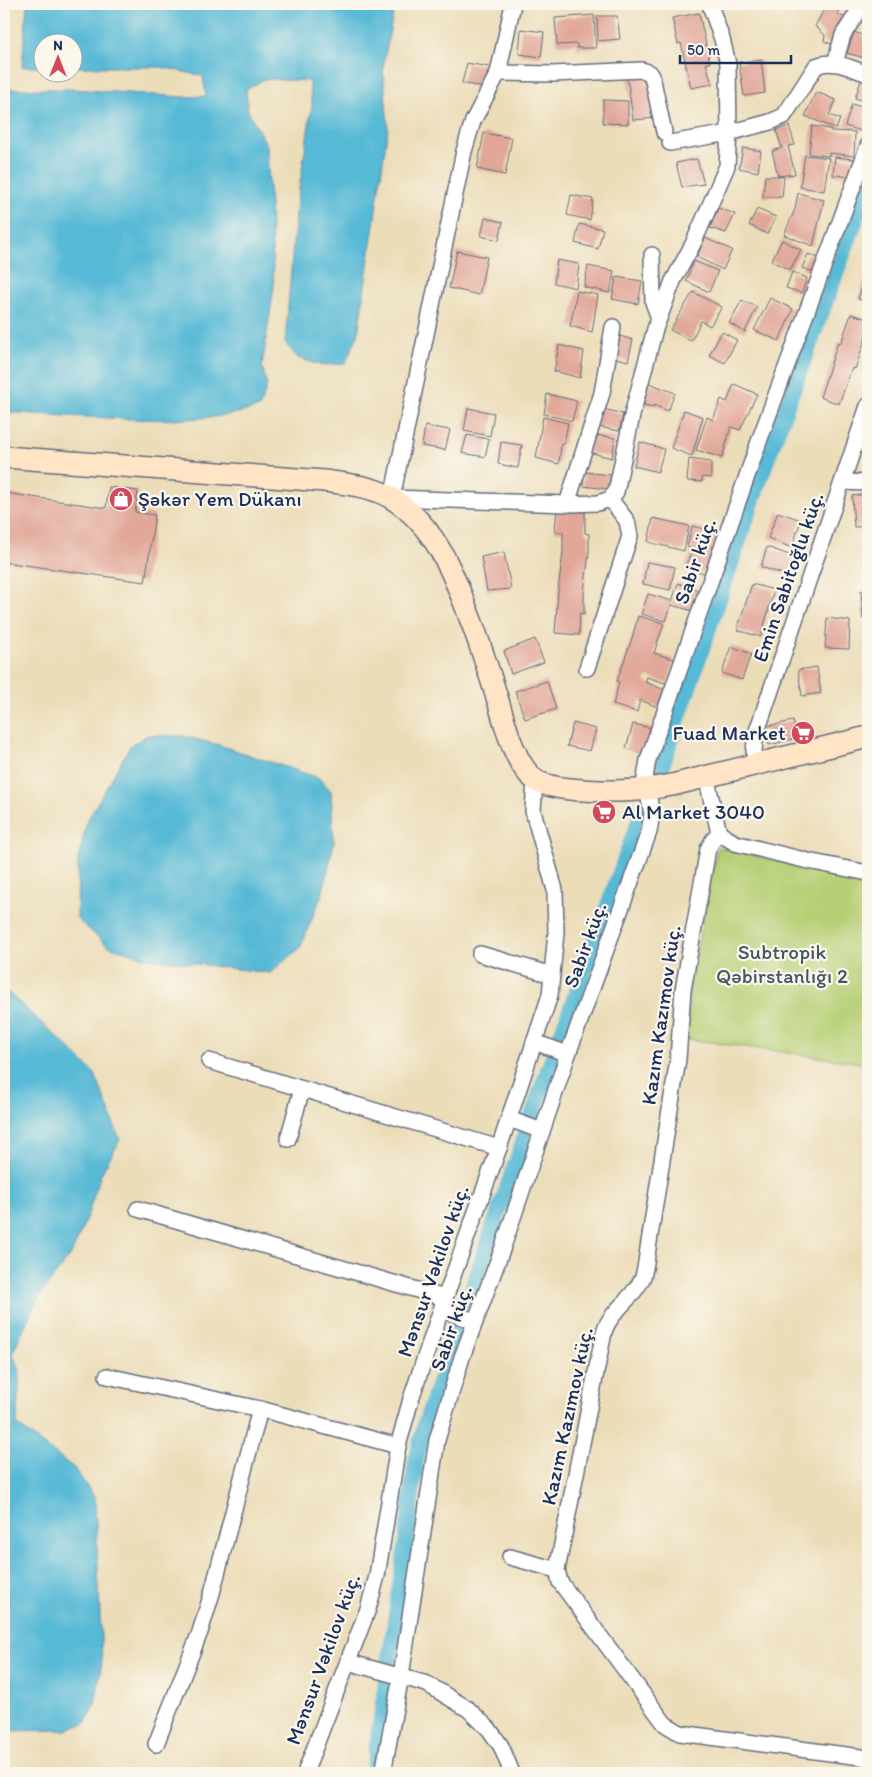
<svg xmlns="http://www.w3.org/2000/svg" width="872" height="1777" font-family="Itim,sans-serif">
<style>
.green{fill:#b6cf74;stroke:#687f69}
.water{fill:#57b9d6;stroke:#39749a}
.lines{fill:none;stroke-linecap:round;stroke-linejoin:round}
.canal{stroke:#57b9d6;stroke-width:16}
.building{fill:#e1a799}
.street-casing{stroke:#646c7e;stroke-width:18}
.secondary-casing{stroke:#646c7e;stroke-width:24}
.street{stroke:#fff;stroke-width:15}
.secondary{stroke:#ffe4c6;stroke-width:21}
.labels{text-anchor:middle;stroke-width:4.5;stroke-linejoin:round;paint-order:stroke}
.poi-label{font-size:21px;fill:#1b2f5e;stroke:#fbf7ec;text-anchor:start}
.street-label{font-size:21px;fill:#1b2f5e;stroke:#fbf7ec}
.park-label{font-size:21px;fill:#425764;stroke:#fbf7ec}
</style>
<rect width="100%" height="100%" fill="#fbf7ec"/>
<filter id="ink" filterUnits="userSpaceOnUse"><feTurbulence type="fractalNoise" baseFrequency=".02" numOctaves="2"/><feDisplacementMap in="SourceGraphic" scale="10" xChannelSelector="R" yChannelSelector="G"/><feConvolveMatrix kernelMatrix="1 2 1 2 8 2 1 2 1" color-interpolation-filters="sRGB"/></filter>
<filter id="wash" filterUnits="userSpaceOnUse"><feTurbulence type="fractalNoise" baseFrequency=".0096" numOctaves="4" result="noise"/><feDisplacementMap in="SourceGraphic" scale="20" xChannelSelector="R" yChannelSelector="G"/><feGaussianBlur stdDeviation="1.12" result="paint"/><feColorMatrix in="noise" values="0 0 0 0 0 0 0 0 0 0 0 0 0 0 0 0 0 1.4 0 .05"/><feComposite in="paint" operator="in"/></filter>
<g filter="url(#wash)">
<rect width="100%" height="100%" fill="#ecddb9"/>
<!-- green -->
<polygon class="green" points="718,847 868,883 868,1064 687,1039 689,988"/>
<!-- water -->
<g class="water">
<path d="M 27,4 L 395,4 L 383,67 L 388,127 L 358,335 L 345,364 L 320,365 L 298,358 L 285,343 L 296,209 L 312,105 L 309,81 L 264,79 L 246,90 L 248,111 L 267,146 L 274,287 L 262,366 L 267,386 L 260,407 C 217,421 171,420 127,419 C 86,417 45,415 4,412 L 4,89 L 72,89 L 184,97 L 206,96 L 203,76 L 161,67 L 73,67 L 72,42 L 42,42 L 42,67 L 22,67 Z"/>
<polygon points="148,735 183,736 219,745 319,778 331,791 334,843 322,895 300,948 270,973 147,958 108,946 77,919 78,859 87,821 131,745"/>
<polygon points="4,989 67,1046 95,1074 120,1140 101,1174 87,1217 72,1253 38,1298 12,1354 20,1370 17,1425 74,1468 95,1498 102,1661 95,1706 85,1723 67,1730 4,1731"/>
</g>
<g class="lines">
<!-- canal -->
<g class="canal">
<polyline points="662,766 761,476 868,187"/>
<polyline points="373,1773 406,1545 416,1460 425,1424 546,1076 642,812"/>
</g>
</g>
<g id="blocks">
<!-- building -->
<g class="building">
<polygon points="817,4 842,4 837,14 850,20 836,46 824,41 825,35 815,26 825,8"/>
<polygon points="699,13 710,63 706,63 712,84 691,88 681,43 678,44 672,18"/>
<polygon points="594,15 596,48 577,48 577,44 557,45 555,18"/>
<polygon points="597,16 617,16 620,39 598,41"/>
<polygon points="521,29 544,32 541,57 519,54"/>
<polygon points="854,32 868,37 868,59 847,53"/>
<polygon points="761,60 765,93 744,96 739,62"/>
<polygon points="467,63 489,67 484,88 462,83"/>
<polygon points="627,76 650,76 658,118 633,120"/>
<polygon points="862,77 868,79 868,102 855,98"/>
<polygon points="816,92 836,100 829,115 840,119 836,129 805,116"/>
<polygon points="603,100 628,101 628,124 603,123"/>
<polygon points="852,104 868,109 868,133 845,126"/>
<polygon points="789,126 795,145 788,146 795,174 778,176 784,177 782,197 763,197 765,176 778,176 772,151 782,148 776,130"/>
<polygon points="812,126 831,129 831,131 855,132 854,156 829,153 829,156 809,154"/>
<polygon points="484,133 512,138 505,175 477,169"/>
<polygon points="743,148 761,151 758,172 739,168"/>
<polygon points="805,155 829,158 824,191 800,187"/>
<polygon points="835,157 854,159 852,177 833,175"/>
<polygon points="697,159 704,184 682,187 676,163"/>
<polygon points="798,193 824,200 813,246 784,235 795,209"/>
<polygon points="571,195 593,199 590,220 567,215"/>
<polygon points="718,208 735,214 726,233 710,228"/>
<polygon points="757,209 776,217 767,234 749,225"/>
<polygon points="485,218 503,222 499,240 481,236"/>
<polygon points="579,224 603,229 598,249 575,243"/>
<polygon points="705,238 732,250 723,270 697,257"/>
<polygon points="782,240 801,250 790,270 771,261"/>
<polygon points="457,251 487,257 479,295 449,288"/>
<polygon points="808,254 822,259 817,273 802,268"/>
<polygon points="557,260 579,264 576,288 554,283"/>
<polygon points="694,261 718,271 709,292 686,281"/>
<polygon points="588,266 614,271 610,293 584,287"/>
<polygon points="792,272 807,278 802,293 786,288"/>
<polygon points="616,277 642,281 638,304 612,299"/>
<polygon points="864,280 868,281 868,302 858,299"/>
<polygon points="577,291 598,295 592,332 570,326"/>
<polygon points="693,292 722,307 710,326 701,321 691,341 670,330"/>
<polygon points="770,298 793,309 779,341 754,330"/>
<polygon points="742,300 757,307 745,332 729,323"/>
<polygon points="851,314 868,319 868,331 855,369 852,368 839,404 820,397 838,342 841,343"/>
<polygon points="722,332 737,340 725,363 709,355"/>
<polygon points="614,334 633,340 628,361 612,357"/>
<polygon points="559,345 584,351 580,378 554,371"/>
<polygon points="649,383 675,393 668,411 654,405 654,407 644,405"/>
<polygon points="734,384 757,394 740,430 731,427 722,458 696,450 707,417 713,420 721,399 727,402"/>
<polygon points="547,394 577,401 572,421 544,414"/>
<polygon points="468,408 494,413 490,436 464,431"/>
<polygon points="600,408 623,414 619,431 595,426"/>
<polygon points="684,410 703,417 692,456 671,448"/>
<polygon points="543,417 568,423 564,444 561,444 559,464 536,458"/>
<polygon points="425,426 450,430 445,450 422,446"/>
<polygon points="589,434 615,438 612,458 588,452"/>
<polygon points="467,435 489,439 485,457 462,453"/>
<polygon points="501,442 522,445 518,468 498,464"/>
<polygon points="640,442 664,449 658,472 634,466"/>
<polygon points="689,459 711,462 711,478 702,477 702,482 687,481"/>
<polygon points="584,472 611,475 608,489 583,486"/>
<polygon points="109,487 138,491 135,512 155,515 145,582 4,562 5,493 106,508"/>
<polygon points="868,494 868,526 854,527 852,496"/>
<polygon points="557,506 585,508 585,533 589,534 589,552 584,593 584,614 580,613 579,635 555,633 558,591 563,552 563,532 555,532"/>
<polygon points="778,512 801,520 792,548 768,538"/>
<polygon points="653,518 689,526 684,551 648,542"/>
<polygon points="692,526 721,533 718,547 713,546 712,556 706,574 685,566 693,549 687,547"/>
<polygon points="767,547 795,557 789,576 761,567"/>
<polygon points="504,552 511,589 487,591 481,557"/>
<polygon points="647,562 675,567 670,590 643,584"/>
<polygon points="678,583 704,592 697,612 671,605 666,621 641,614 648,594 672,601"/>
<polygon points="752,584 774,590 761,637 737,630"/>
<polygon points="868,590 868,619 863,619 861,591"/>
<polygon points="638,616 664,623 654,653 674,659 668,684 647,677 645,682 670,692 663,709 640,700 637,712 613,705 619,682 617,681 632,638"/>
<polygon points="827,618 850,621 849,649 825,648"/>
<polygon points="535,639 544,662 511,674 504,651"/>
<polygon points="731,646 751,654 742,680 722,673"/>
<polygon points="817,667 821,693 802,696 798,670"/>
<polygon points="547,681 556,709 525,719 515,691"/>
<polygon points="793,721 798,738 769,745 763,727"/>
<polygon points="573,723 596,729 590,751 567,746"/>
<polygon points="633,724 656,729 647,756 626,748"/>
</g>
</g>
</g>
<g filter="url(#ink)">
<use href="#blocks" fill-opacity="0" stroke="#646c7e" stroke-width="1"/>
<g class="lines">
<!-- street casing -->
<g class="street-casing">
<g id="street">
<path d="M 513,4 L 498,73 L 473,121 L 464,151 L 392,498 L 567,504 L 598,503 L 610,499 L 616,492 L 633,411 L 655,329 L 673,281 L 693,244 L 727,166 L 729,133 L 770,122 L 784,116 L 816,66 C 833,58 852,69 868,74"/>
<polyline points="835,63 843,35 863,4"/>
<polyline points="498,73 552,74 642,70 650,73 652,76 664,132"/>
<polyline points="670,143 729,133 728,64 722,39 711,8"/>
<polyline points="652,255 653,302 659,318"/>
<polyline points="843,482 868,483"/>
<polyline points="567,504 602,393 613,327"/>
<polyline points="587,668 630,536 627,521 610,499"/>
<polyline points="755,764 754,750 756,734 868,406"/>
<path d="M 706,776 L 719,833 L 713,840 L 708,849 L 683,990 L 678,1059 L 647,1255 C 646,1263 645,1272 642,1279 C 633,1299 610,1311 604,1332 L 557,1570 L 560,1582 L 665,1724 L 680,1733 L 868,1758"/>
<polyline points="719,833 735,843 808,861 868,873"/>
<polyline points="480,954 552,975"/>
<polyline points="534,1042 568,1054"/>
<polyline points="209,1061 499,1148"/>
<polyline points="509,1119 542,1131"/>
<polyline points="288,1139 302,1089"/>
<polyline points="138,1209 445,1298"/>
<polyline points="441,1310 475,1321"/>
<polyline points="107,1376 260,1409 398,1446"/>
<polyline points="510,1557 557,1570"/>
<polyline points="348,1662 427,1684 468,1709 489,1729 501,1746 512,1773"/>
<polyline points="156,1744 200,1632 212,1593 260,1409"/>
<polyline points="305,1773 368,1609 377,1576 398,1446 411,1399 445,1298 499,1148 550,995 556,933 555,890 533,811 535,780"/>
<polyline points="383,1773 401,1676 437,1440 462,1357 503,1247 568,1054 649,832 652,814 645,778 648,760 762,433 868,146"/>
</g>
</g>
<!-- secondary casing -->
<g class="secondary-casing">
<path id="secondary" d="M 4,457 L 324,481 C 346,484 374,486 393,499 C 435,526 453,572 470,618 C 481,646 490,675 499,704 C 506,727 515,764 534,779 C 552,793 623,792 646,789 C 655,788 664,786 672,785 L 868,737"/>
</g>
<!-- street -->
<use href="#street" class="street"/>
<!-- secondary -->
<use href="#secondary" class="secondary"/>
</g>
</g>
<!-- icons -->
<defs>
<g id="shop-disc" transform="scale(1.25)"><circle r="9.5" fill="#d1495b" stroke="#fbf7ec"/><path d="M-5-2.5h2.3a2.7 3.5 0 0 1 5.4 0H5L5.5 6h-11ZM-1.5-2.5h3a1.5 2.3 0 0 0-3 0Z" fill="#fff"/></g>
<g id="supermarket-disc" transform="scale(1.25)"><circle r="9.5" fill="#d1495b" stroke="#fbf7ec"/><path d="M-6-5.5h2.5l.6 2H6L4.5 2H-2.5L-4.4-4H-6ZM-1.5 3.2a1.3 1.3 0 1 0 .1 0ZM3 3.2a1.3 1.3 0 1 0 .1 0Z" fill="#fff"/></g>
</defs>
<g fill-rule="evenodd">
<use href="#shop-disc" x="121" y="499"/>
<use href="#supermarket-disc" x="803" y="733"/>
<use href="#supermarket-disc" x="604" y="812"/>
</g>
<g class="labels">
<!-- poi labels -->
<g class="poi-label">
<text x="138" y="506">Şəkər Yem Dükanı</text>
<text x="786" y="740" text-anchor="end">Fuad Market</text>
<text x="622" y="819">Al Market 3040</text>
</g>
<!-- street labels -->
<g class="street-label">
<text transform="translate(695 561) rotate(-71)" y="7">Sabir küç.</text>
<text transform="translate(788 577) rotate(-71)" y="7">Emin Sabitoğlu küç.</text>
<text transform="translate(585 945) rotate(-70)" y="7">Sabir küç.</text>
<text transform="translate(661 1015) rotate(-82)" y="7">Kazım Kazımov küç.</text>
<text transform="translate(433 1271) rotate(-71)" y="7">Mənsur Vəkilov küç.</text>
<text transform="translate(451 1328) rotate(-71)" y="7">Sabir küç.</text>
<text transform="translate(567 1416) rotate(-78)" y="7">Kazım Kazımov küç.</text>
<text transform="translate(323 1659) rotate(-70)" y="7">Mənsur Vəkilov küç.</text>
</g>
<!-- park labels -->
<g class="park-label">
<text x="782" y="959">Subtropik<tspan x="782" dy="24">Qəbirstanlığı 2</tspan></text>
</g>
</g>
<!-- margin -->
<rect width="872" height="1777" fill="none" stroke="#fbf7ec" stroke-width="20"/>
<!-- north arrow -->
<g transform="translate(58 58)"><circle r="24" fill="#fbf7ec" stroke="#a1a7b3"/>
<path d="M0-4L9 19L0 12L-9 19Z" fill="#d1495b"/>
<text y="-8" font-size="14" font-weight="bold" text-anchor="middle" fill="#1b2f5e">N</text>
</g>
<!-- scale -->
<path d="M680 55v8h111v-8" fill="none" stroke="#1b2f5e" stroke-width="2.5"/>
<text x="687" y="55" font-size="15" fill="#1b2f5e" stroke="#fbf7ec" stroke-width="4" paint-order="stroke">50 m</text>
</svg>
